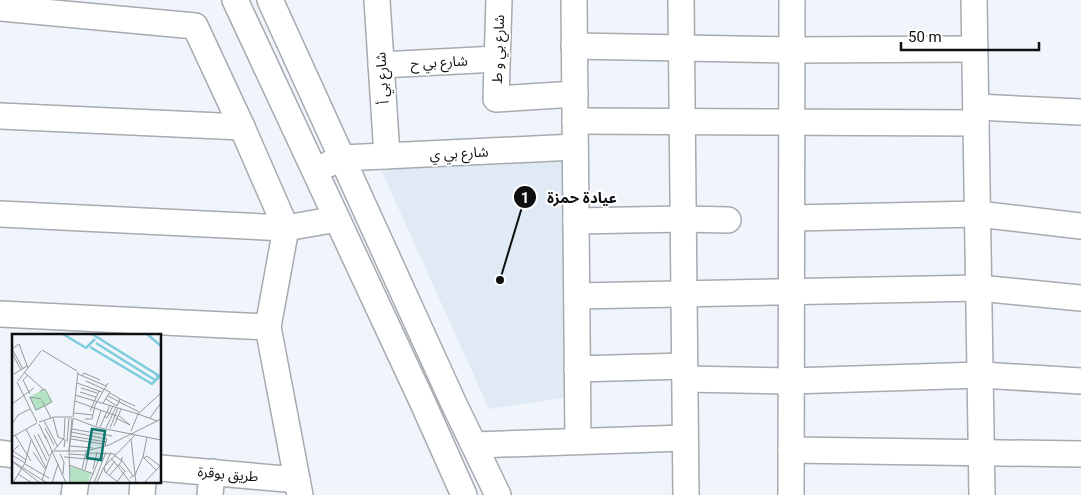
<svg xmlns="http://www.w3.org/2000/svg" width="1081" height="495" font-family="Roboto,'Noto Sans Arabic',sans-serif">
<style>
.built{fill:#dfeaf5}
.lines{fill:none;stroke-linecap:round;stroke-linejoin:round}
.minor-casing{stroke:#a6abb0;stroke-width:28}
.minor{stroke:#fff;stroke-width:25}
.labels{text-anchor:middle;stroke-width:4;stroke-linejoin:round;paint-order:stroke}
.street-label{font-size:14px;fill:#0d0f10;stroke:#fff}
.inset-river{fill:none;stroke:#7dccde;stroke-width:2.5}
.inset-road{fill:none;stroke:#95999d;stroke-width:1}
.view{fill:#0f766e;fill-opacity:0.15;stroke:#0f766e;stroke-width:2.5}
.inset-edge{fill:none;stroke:#0d0f10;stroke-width:2.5}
.leader{fill:none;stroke:#0d0f10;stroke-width:2}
.callout-dot{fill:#0d0f10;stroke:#fff;stroke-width:2}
.mark-label{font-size:15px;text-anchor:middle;font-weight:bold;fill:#fff}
.callout-label{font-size:15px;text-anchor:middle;font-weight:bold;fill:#0d0f10;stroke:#fff;stroke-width:4;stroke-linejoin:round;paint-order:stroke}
</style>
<rect width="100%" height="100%" fill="#f0f5fb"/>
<!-- built -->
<polygon class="built" points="569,156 569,397 489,409 378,163"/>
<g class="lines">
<!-- minor casing -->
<g class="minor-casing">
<g id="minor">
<polyline points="235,0 422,401 464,495"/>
<polyline points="270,0 454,404 498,495"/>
<polyline points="377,0 387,156"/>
<polyline points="499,0 496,99 575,94"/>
<polyline points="574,0 578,441"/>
<polyline points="681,0 686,495"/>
<polyline points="974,0 982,495"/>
<polyline points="0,8 195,26 242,127 286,228 268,327 300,495"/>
<polyline points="574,46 792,50 975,49"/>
<polyline points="381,65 497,59"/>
<polyline points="976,107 1081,112"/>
<polyline points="0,116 242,127"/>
<polyline points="575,121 976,123"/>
<polyline points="329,164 342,158 575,147"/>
<polyline points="0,214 286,228 337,219"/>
<polyline points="792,218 978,214 1081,226"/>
<polyline points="576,221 683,219 728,220"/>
<polyline points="577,296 979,288 1081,298"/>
<polyline points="0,314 268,327"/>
<polyline points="577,369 684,366"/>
<polyline points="685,379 791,381 981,375 1081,381"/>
<polyline points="474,445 685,438"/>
<polyline points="791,450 1081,454"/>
<polyline points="0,453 14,455"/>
<polyline points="160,468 297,480"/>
<polyline points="74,495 76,481"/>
<polyline points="142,495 143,481"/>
<polyline points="210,495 212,472"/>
<polyline points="791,495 792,0"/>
</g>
</g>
<!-- minor -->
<use href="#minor" class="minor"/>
</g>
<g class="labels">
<!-- street labels -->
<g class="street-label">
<text transform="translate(498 49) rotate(-88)" y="5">شارع بي و ط</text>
<text transform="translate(439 62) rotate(-3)" y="5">شارع بي ح</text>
<text transform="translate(382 78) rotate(-94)" y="5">شارع بي أ</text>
<text transform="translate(459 153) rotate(-3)" y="5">شارع بي ي</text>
<text transform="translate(228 474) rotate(5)" y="5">طريق بوقرة</text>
</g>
</g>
<!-- overview -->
<g transform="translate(12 334)">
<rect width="149" height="149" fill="#f0f5fb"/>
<path d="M 32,55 L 40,68 L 24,77 L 17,63 ZM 57,132 L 79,139 L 76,149 L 59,149 Z" fill="#b4e3c4"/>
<path class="inset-river" d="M 51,0 L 74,14 L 83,5M 80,0 L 149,43M 135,0 L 149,12M 84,9 L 143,46M 78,13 L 140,50 L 146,44 L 144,40"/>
<path class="inset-road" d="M 0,15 L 7,10 L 16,34M 0,15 L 11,35M 30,16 L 65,37M 0,19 L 9,36M 13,39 L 31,55M 2,40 L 15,32M 66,40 L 94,52M 16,41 L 11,46 L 18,60M 70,42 L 72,39 L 88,46M 6,47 L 29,17M 74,47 L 98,58 L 91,69M 5,48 L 25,88M 65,49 L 90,58M 69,54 L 85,59M 28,57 L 33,55 L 40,68 L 24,76 L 18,63 L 29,65M 68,58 L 84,63M 63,61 L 126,80 L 149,59M 96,62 L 127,78M 94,65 L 105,72 L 108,65 L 98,59M 108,65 L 123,72M 30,67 L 39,84M 63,67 L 105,82M 0,70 L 22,54M 78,77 L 87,57M 62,79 L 81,81M 92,82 L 95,84 L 101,72M 61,83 L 66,38M 41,84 L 46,103 L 53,106 L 52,113M 60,84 L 57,117 L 61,85M 61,84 L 84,93 L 149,106M 104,84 L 118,91 L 106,81M 138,84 L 149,69M 73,85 L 80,85 L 83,71 L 96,49M 32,87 L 46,113M 27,88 L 42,83 L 60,83M 0,90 L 6,81 L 18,75M 27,90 L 34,105M 84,92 L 89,76M 102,92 L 109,75M 88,93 L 98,71M 33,94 L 42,111M 94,94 L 104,73M 98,94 L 106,74M 14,95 L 34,134M 60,95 L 100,102M 119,97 L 126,80 L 145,87M 59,98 L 95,105 L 94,108M 26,100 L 37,122M 3,101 L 19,127M 22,101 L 35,127M 33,101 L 54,149M 59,102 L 94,108 L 93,112M 0,103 L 25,89M 59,105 L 90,110M 119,105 L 124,149M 55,108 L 57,84M 7,111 L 1,117 L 14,126M 58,112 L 81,114M 42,116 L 52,104 L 53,84M 41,117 L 74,117 L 97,111 L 149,85M 57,117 L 58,149M 21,118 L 33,135M 48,120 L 52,128 L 51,140M 57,120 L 73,121M 0,121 L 13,129M 52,123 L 87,126M 111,123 L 109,125 L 121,142M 131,123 L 144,136M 99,124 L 119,149M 132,124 L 135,122 L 148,132M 0,127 L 35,149M 1,128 L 28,149M 13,130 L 37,144M 57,131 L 82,140M 93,132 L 99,118M 70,135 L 74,118M 81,135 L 85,118M 73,136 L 77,119 L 103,120M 94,139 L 103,127M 6,140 L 20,149M 97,142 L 110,127 L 102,121M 118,144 L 123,141 L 131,123 L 135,103M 30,146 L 40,117M 85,148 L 92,133M 105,148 L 113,137 L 106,130M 1,149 L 13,129 L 19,106M 40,149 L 46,130M 77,149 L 90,118M 82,149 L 94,118M 107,149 L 93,138 L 92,133 L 123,101M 132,149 L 149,131"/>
<path class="view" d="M 80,95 L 93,97 L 89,126 L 75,124 Z"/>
<rect width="149" height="149" class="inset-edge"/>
</g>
<!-- callouts -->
<path class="leader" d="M500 280L525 197"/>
<g class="callout-dot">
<circle cx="500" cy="280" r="5"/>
<circle cx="525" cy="197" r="12"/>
</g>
<g class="mark-label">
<text x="525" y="203">1</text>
</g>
<g class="callout-label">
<text x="582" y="203">عيادة حمزة</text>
</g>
<!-- scale -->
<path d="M901 42v8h138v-8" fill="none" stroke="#0d0f10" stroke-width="2.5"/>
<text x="908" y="42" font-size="15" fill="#0d0f10" stroke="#ffffff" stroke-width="4" paint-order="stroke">50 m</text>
</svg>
